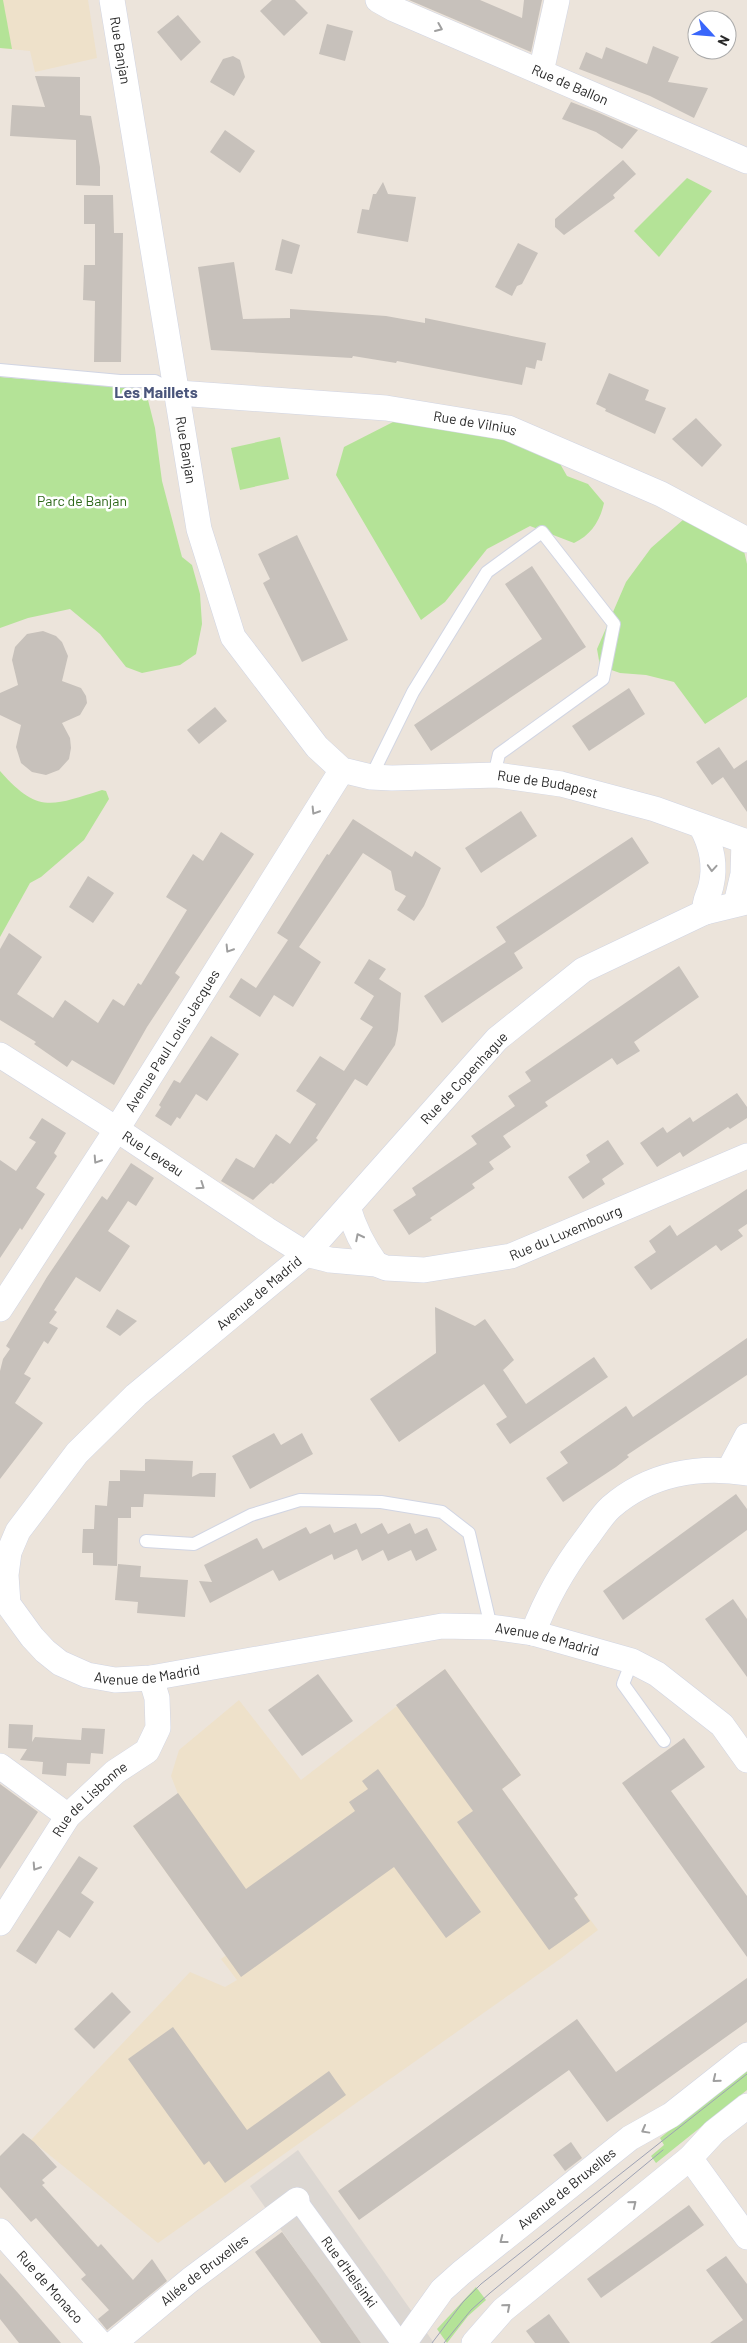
<svg xmlns="http://www.w3.org/2000/svg" width="747" height="2343" font-family="Barlow,sans-serif">
<style>
.education{fill:#eee1ca}
.green{fill:#b4e397}
.plaza{fill:#dcd7d2}
.building{fill:#c7c1bb}
.lines{fill:none;stroke-linecap:round;stroke-linejoin:round}
.service-casing{stroke:#d1d5e3;stroke-width:14}
.pedestrian-casing{stroke:#d1d5e3;stroke-width:20}
.minor-casing{stroke:#d1d5e3;stroke-width:26}
.service{stroke:#fff;stroke-width:12}
.pedestrian{stroke:#fff;stroke-width:19}
.minor{stroke:#fff;stroke-width:25}
.tram{stroke:#9ea2b4;stroke-width:1}
.oneway{stroke:#9f9f9f}
.labels{text-anchor:middle;stroke-width:5;stroke-linejoin:round;paint-order:stroke}
.street-label{font-size:14px;fill:#2a2a2a;stroke:#fff}
.park-label{font-size:14px;fill:#2d6719;stroke:#fff}
.quarter-label{font-size:16px;font-weight:bold;fill:#4a557b;stroke:#fff}
</style>
<rect width="100%" height="100%" fill="#ece4db"/>
<!-- education -->
<g class="education">
<polygon points="0,0 88,0 97,58 35,72 30,51 0,48"/>
<polygon points="445,1669 521,1775 502,1789 578,1895 574,1898 598,1930 560,1959 158,2243 31,2140 190,1972 225,1987 237,1980 221,1959 243,1943 208,1931 133,1826 178,1794 171,1776 179,1750 239,1700 301,1780"/>
</g>
<!-- green -->
<g class="green">
<polygon points="0,0 3,0 12,49 0,48"/>
<polygon points="687,178 712,191 659,257 634,231"/>
<polygon points="0,377 139,389 148,400 155,428 162,481 182,557 192,565 200,594 202,624 196,654 180,665 142,673 126,667 100,634 70,609 28,618 0,628"/>
<path d="M 395,421 L 506,436 L 559,462 L 567,476 L 588,484 L 604,503 C 600,521 591,535 574,543 L 530,526 L 487,549 L 445,602 L 421,620 L 336,475 L 344,447 Z"/>
<polygon points="280,437 289,479 240,490 231,448"/>
<polygon points="684,519 744,551 747,564 747,697 705,724 674,682 646,675 620,673 600,666 597,649 626,582 651,548"/>
<path d="M 0,771 C 38,814 51,806 102,790 L 106,791 L 109,799 L 84,840 L 41,877 L 30,883 L 0,937 Z"/>
<polygon points="747,2069 747,2090 656,2163 651,2156 664,2145 660,2138"/>
<polygon points="476,2287 486,2300 468,2316 447,2343 437,2329"/>
</g>
<!-- plaza -->
<polygon class="plaza" points="298,2150 434,2343 361,2343 250,2186"/>
<!-- building -->
<g class="building">
<polygon points="272,0 295,0 308,13 284,36 260,11"/>
<polygon points="409,0 480,0 522,18 524,0 542,0 531,52"/>
<polygon points="178,15 201,42 181,61 157,32"/>
<polygon points="327,24 353,31 345,61 319,54"/>
<polygon points="653,46 679,57 668,82 708,88 694,118 650,96 579,69 586,52 602,59 606,47 647,64"/>
<polygon points="233,56 240,60 245,77 234,96 210,82 223,59"/>
<polygon points="35,76 80,77 80,115 91,116 100,167 100,186 76,185 76,140 10,136 12,105 45,107"/>
<polygon points="571,102 597,112 638,130 622,149 596,132 562,119"/>
<polygon points="225,130 255,151 240,173 210,152"/>
<polygon points="623,160 636,174 613,195 615,198 564,235 555,227 555,219"/>
<polygon points="383,182 388,194 416,197 408,242 357,233 362,209 369,210 373,194 376,194"/>
<polygon points="84,195 113,195 114,233 123,233 121,362 94,362 95,301 83,300 84,265 95,265 95,224 84,224"/>
<polygon points="282,239 300,245 292,274 275,270"/>
<polygon points="518,243 538,253 522,284 517,286 512,296 495,287"/>
<polygon points="234,262 243,319 290,318 290,309 386,316 425,323 425,318 546,343 542,361 537,360 535,369 526,367 522,385 397,361 396,363 353,356 352,358 211,350 198,267"/>
<polygon points="609,373 649,390 645,400 666,408 655,434 605,411 606,409 596,404"/>
<polygon points="696,418 722,445 702,467 672,439"/>
<polygon points="297,535 348,640 302,662 263,583 270,579 258,554"/>
<polygon points="532,566 586,647 431,751 414,725 542,639 505,584"/>
<polygon points="43,631 56,636 62,642 68,656 62,681 81,688 86,696 87,703 80,715 62,723 70,738 71,748 69,759 59,770 46,775 32,772 21,763 16,747 21,725 0,715 0,693 18,685 12,660 15,647 27,634"/>
<polygon points="629,688 645,714 589,751 572,726"/>
<polygon points="215,707 227,721 199,744 187,730"/>
<polygon points="719,747 734,769 747,760 747,812 723,777 730,772 712,785 696,762"/>
<polygon points="521,811 537,836 481,873 465,848"/>
<polygon points="353,819 412,857 415,851 441,868 424,906 414,921 397,910 406,896 395,890 391,871 363,853 299,947 321,962 293,1007 274,995 260,1017 229,997 241,978 256,988 288,940 277,933 327,854 329,855"/>
<polygon points="221,832 254,854 175,973 180,977 147,1027 114,1085 72,1060 67,1067 34,1044 36,1042 0,1020 0,949 9,933 42,957 17,994 53,1018 65,1000 98,1023 113,999 124,1006 138,983 141,985 187,910 166,897 193,854 203,861"/>
<polygon points="632,837 649,863 514,953 523,968 442,1023 424,996 506,942 496,927"/>
<polygon points="88,876 114,893 93,923 69,907"/>
<polygon points="369,959 386,969 379,979 401,993 398,1030 395,1045 367,1086 355,1079 316,1138 318,1140 273,1184 271,1183 253,1200 221,1181 236,1158 254,1168 276,1134 290,1144 316,1104 296,1091 320,1056 344,1071 373,1027 360,1019 374,996 354,983"/>
<polygon points="679,966 699,997 634,1042 640,1051 617,1065 612,1058 545,1102 548,1106 503,1136 511,1147 489,1162 494,1169 472,1184 475,1188 430,1218 432,1220 409,1235 393,1210 416,1195 412,1188 477,1144 471,1136 515,1106 508,1096 531,1081 525,1072"/>
<polygon points="211,1036 239,1054 207,1101 196,1094 180,1119 177,1117 171,1126 155,1116 161,1107 159,1105 174,1080 180,1083"/>
<polygon points="737,1093 747,1107 747,1118 730,1129 728,1127 683,1157 680,1152 657,1167 640,1143 663,1127 667,1133 690,1117 693,1122"/>
<polygon points="42,1118 66,1133 54,1153 57,1156 36,1188 45,1194 22,1230 20,1228 0,1258 0,1160 16,1171 36,1142 29,1138"/>
<polygon points="608,1140 624,1164 602,1179 605,1184 583,1199 568,1177 590,1162 586,1155"/>
<polygon points="131,1163 154,1178 136,1206 128,1201 108,1231 130,1246 100,1292 76,1277 54,1310 57,1312 49,1323 58,1328 48,1344 44,1341 24,1374 31,1378 15,1403 43,1423 0,1479 0,1371 3,1359 10,1349 6,1346 47,1277 102,1196 107,1200"/>
<polygon points="747,1189 747,1224 738,1230 743,1236 721,1251 716,1245 651,1290 634,1267 656,1252 649,1241 670,1225 677,1236"/>
<polygon points="435,1307 475,1326 485,1319 514,1360 503,1370 526,1404 594,1357 608,1377 510,1444 496,1424 507,1417 484,1384 399,1442 370,1399 436,1353"/>
<polygon points="117,1309 137,1321 120,1336 106,1327"/>
<polygon points="747,1338 747,1375 627,1455 629,1457 616,1467 563,1502 546,1478 568,1463 560,1452 626,1406 633,1417"/>
<polygon points="274,1433 281,1445 302,1433 313,1454 250,1489 232,1456"/>
<polygon points="145,1459 193,1461 192,1477 200,1473 216,1473 215,1497 144,1494 143,1507 131,1507 131,1518 118,1518 117,1566 93,1565 93,1553 82,1553 83,1529 94,1529 95,1505 107,1506 109,1481 120,1481 120,1470 145,1471"/>
<polygon points="736,1494 747,1509 747,1530 623,1620 603,1591"/>
<polygon points="356,1523 361,1534 382,1523 388,1534 410,1523 415,1534 427,1528 437,1550 416,1561 411,1550 388,1561 383,1550 362,1561 357,1549 334,1560 332,1554 279,1581 273,1570 210,1603 199,1581 212,1582 204,1565 257,1538 263,1549 306,1527 310,1534 330,1524 334,1533"/>
<polygon points="118,1564 141,1566 140,1577 188,1580 185,1617 137,1613 138,1602 115,1600"/>
<polygon points="733,1599 747,1619 747,1677 705,1619"/>
<polygon points="445,1669 521,1775 502,1789 578,1895 574,1898 590,1921 549,1950 457,1822 473,1811 396,1705"/>
<polygon points="318,1674 353,1721 302,1756 268,1710"/>
<polygon points="9,1724 33,1725 32,1742 35,1737 81,1740 82,1728 105,1729 103,1754 91,1753 90,1764 67,1763 66,1776 42,1774 43,1762 20,1760 27,1749 8,1748"/>
<polygon points="684,1738 705,1767 671,1791 747,1896 747,1957 622,1783"/>
<polygon points="378,1769 481,1912 446,1938 394,1867 241,1977 133,1826 178,1793 246,1889 355,1811 349,1802 368,1789 362,1781"/>
<polygon points="0,1784 38,1812 0,1869"/>
<polygon points="79,1856 98,1868 81,1893 94,1902 70,1938 58,1930 36,1964 16,1951"/>
<polygon points="747,1978 747,2022 607,2122 569,2070 359,2220 338,2191 577,2019 616,2072"/>
<polygon points="112,1992 131,2012 94,2049 74,2029"/>
<polygon points="173,2027 247,2130 329,2071 346,2095 225,2183 209,2161 204,2165 128,2059"/>
<polygon points="23,2133 34,2142 57,2167 42,2180 45,2183 42,2185 98,2247 101,2244 133,2280 152,2259 167,2281 107,2330 98,2319 109,2310 81,2279 86,2275 36,2218 31,2222 0,2187 0,2156"/>
<polygon points="571,2142 582,2158 565,2171 553,2155"/>
<polygon points="689,2205 704,2225 601,2298 587,2279"/>
<polygon points="282,2232 326,2293 361,2343 321,2343 255,2252"/>
<polygon points="726,2256 747,2284 747,2343 710,2343 743,2320 706,2270"/>
<polygon points="0,2273 18,2293 61,2343 19,2343 0,2319"/>
<polygon points="549,2314 570,2343 535,2343 526,2331"/>
</g>
<g class="lines">
<!-- service casing -->
<g class="service-casing">
<g id="service">
<polyline points="0,370 120,381 155,381 176,392"/>
<polyline points="371,777 413,692 487,572 542,532 614,624 603,679 499,754 494,775"/>
<polyline points="146,1541 194,1544 251,1515 300,1500 381,1502 442,1512 469,1533 491,1627"/>
<polyline points="632,1661 623,1684 664,1741"/>
</g>
</g>
<!-- pedestrian casing -->
<g class="pedestrian-casing">
<g id="pedestrian">
<path id="s1" d="M 297,2200 L 401,2343"/>
</g>
</g>
<!-- minor casing -->
<g class="minor-casing">
<g id="minor">
<path id="s2" d="M 112,0 L 199,529 L 233,637 L 317,747 L 342,770 L 371,777 L 392,778 L 497,775 L 561,784 L 655,809 L 747,842"/>
<path id="s3" d="M 378,0 L 394,9 L 747,161"/>
<polyline points="541,72 557,0"/>
<path id="s4" d="M 178,393 L 386,408 L 508,428 L 661,494 L 747,540"/>
<path d="M 701,826 C 711,844 716,865 711,886 C 708,898 704,899 705,912"/>
<path id="s5" d="M 747,902 L 705,912 L 583,970 L 497,1039 L 306,1254 L 136,1395 L 77,1453 L 18,1531 L 9,1552 L 6,1575 L 8,1604 L 32,1637 L 45,1651 L 60,1663 L 87,1675 L 115,1680 L 151,1678 L 442,1626 L 491,1627 L 533,1633 L 632,1661 L 657,1674 L 722,1725 L 747,1760"/>
<polyline points="736,904 743,874 744,841"/>
<path id="s6" d="M 0,1055 L 107,1123 L 266,1229 L 306,1254 L 330,1260 L 376,1264 L 386,1268 L 424,1270 L 511,1256 L 747,1156"/>
<path d="M 348,1207 C 354,1228 363,1246 376,1264"/>
<path id="s7" d="M 0,1309 L 117,1129 L 342,770"/>
<polyline points="729,1470 747,1436"/>
<path d="M 533,1633 C 546,1599 563,1569 585,1540 C 593,1530 601,1516 611,1507 C 649,1474 698,1465 747,1473"/>
<polyline points="0,1766 68,1816"/>
<path id="s8" d="M 0,1923 L 68,1816 L 115,1772 L 147,1751 L 158,1728 L 157,1698 L 151,1678"/>
<polyline points="690,2158 747,2237"/>
<path id="s9" d="M 0,2231 L 100,2343"/>
<path id="s10" d="M 114,2343 L 190,2280 L 297,2200"/>
<path id="s11" d="M 404,2343 L 442,2290 L 461,2273 L 630,2138 L 671,2115 L 747,2055"/>
<polyline points="474,2343 503,2310 690,2158 714,2132 747,2106"/>
</g>
</g>
<!-- service -->
<use href="#service" class="service"/>
<!-- pedestrian -->
<use href="#pedestrian" class="pedestrian"/>
<!-- minor -->
<use href="#minor" class="minor"/>
<!-- tram -->
<g class="tram">
<polyline points="432,2343 463,2302 481,2284 747,2074"/>
<polyline points="444,2343 471,2310 490,2293 663,2150"/>
</g>
</g>
<!-- one-way arrows -->
<defs><path id="oneway-chevron" d="M-2-3.5L2.5 0L-2 3.5" fill="none" stroke-width="1.6" stroke-linecap="round" stroke-linejoin="round" transform="scale(1.25)"/></defs>
<g class="oneway">
<use href="#oneway-chevron" transform="translate(439 28) rotate(23)"/>
<use href="#oneway-chevron" transform="translate(315 811) rotate(122)"/>
<use href="#oneway-chevron" transform="translate(712 868) rotate(94)"/>
<use href="#oneway-chevron" transform="translate(229 949) rotate(122)"/>
<use href="#oneway-chevron" transform="translate(97 1160) rotate(123)"/>
<use href="#oneway-chevron" transform="translate(201 1186) rotate(34)"/>
<use href="#oneway-chevron" transform="translate(359 1237) rotate(-117)"/>
<use href="#oneway-chevron" transform="translate(36 1867) rotate(123)"/>
<use href="#oneway-chevron" transform="translate(716 2079) rotate(141)"/>
<use href="#oneway-chevron" transform="translate(645 2130) rotate(151)"/>
<use href="#oneway-chevron" transform="translate(633 2204) rotate(-39)"/>
<use href="#oneway-chevron" transform="translate(503 2240) rotate(142)"/>
<use href="#oneway-chevron" transform="translate(507 2307) rotate(-41)"/>
</g>
<g class="labels">
<!-- street labels -->
<g class="street-label">
<text dy="5" stroke="none"><textPath href="#s2" startOffset="51">Rue Banjan</textPath></text>
<text dy="5" stroke="none"><textPath href="#s3" startOffset="210">Rue de Ballon</textPath></text>
<text dy="5" stroke="none"><textPath href="#s4" startOffset="299">Rue de Vilnius</textPath></text>
<text dy="5" stroke="none"><textPath href="#s2" startOffset="456">Rue Banjan</textPath></text>
<text dy="5" stroke="none"><textPath href="#s2" startOffset="1029">Rue de Budapest</textPath></text>
<text dy="5" stroke="none"><textPath href="#s7" startOffset="319">Avenue Paul Louis Jacques</textPath></text>
<text transform="translate(464 1078) rotate(-47)" y="5">Rue de Copenhague</text>
<text dy="5" stroke="none"><textPath href="#s6" startOffset="182">Rue Leveau</textPath></text>
<text dy="5" stroke="none"><textPath href="#s6" startOffset="632">Rue du Luxembourg</textPath></text>
<text transform="translate(259 1293) rotate(-40)" y="5">Avenue de Madrid</text>
<text dy="5" stroke="none"><textPath href="#s5" startOffset="1628">Avenue de Madrid</textPath></text>
<text dy="5" stroke="none"><textPath href="#s5" startOffset="1222">Avenue de Madrid</textPath></text>
<text dy="5" stroke="none"><textPath href="#s8" startOffset="154">Rue de Lisbonne</textPath></text>
<text dy="5" stroke="none"><textPath href="#s11" startOffset="226">Avenue de Bruxelles</textPath></text>
<text dy="5" stroke="none"><textPath href="#s10" startOffset="116">Allée de Bruxelles</textPath></text>
<text dy="5" stroke="none"><textPath href="#s1" startOffset="89">Rue d'Helsinki</textPath></text>
<text dy="5" stroke="none"><textPath href="#s9" startOffset="75">Rue de Monaco</textPath></text>
</g>
<!-- park labels -->
<g class="park-label">
<text x="82" y="506">Parc de Banjan</text>
</g>
<!-- quarter labels -->
<g class="quarter-label">
<text x="156" y="398">Les Maillets</text>
</g>
</g>
<!-- north arrow -->
<g transform="translate(712 35) rotate(116)"><circle r="24" fill="#ffffff" stroke="#aaaaaa"/>
<path d="M0-4L9 19L0 12L-9 19Z" fill="#3966fb"/>
<text y="-8" font-size="14" font-weight="bold" text-anchor="middle" fill="#2a2a2a">N</text>
</g>
</svg>
